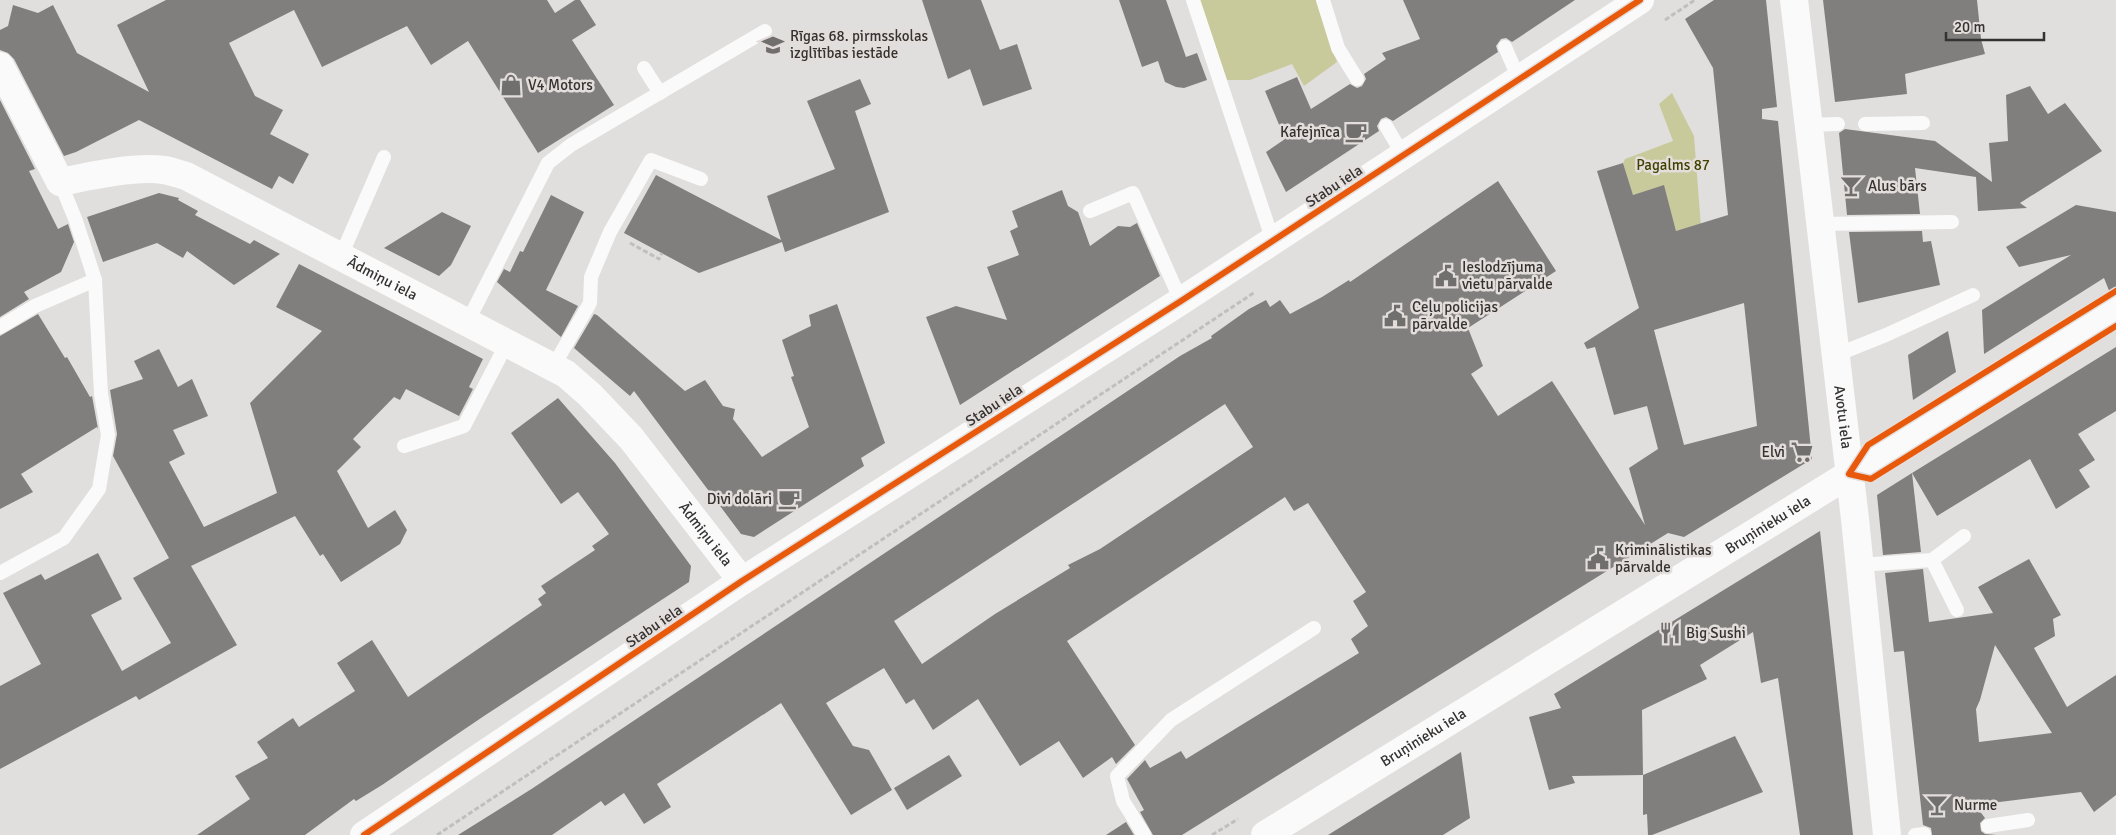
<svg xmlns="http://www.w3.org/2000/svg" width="2116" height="835" font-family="Signika,sans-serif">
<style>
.green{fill:#c9ca9c}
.building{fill:#807f7d;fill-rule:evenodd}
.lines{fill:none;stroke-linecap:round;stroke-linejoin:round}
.path{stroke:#bfbfbf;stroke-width:3;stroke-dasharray:5 2.5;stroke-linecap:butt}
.service{stroke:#fafafa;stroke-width:14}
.minor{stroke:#fafafa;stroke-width:28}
.tertiary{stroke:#fafafa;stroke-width:28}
.cycleway-casing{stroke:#e3dedb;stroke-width:9}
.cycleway{stroke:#e8590c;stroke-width:6}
.labels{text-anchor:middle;stroke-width:5;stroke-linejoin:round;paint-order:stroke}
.poi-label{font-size:15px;fill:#353332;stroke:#e3dedb;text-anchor:start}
.park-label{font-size:15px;fill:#404100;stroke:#e3dedb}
.street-label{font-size:15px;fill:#353332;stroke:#e3dedb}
</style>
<rect width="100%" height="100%" fill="#e1dfdd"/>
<!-- green -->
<g class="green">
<polygon points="1200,0 1316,0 1337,62 1304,86 1292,64 1250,80 1227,80"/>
<polygon points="1672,93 1694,136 1701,227 1676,231 1664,186 1633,195 1623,163 1625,159 1673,141 1659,104"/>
</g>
<!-- building -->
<g class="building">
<polygon points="166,0 547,0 555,13 575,0 580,0 596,25 572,40 614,105 538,153 468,41 431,65 407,26 322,67 294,10 229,43 255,96 283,110 270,134 309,154 293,184 279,176 272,189 139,120 76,152 64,156 14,59 8,53 0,50 0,30 8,26 13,5 38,13 53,5 77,53 149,92 117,25"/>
<polygon points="922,0 981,0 1000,50 1017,44 1032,89 983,106 970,69 948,79"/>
<polygon points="1119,0 1166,0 1186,57 1197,53 1207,80 1184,88 1176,87 1165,82 1158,61 1142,67"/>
<polygon points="1403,0 1575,0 1512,42 1506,38 1501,39 1496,46 1498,52 1393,121 1386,117 1381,119 1377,126 1379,131 1286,192 1266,152 1285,139 1265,91 1297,77 1311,109 1350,84 1357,88 1362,86 1366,79 1364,74 1386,59 1382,53 1420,39"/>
<path d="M 1714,0 L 1766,0 L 1777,107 L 1762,109 L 1762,119 L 1778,121 L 1812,459 L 1684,537 L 1668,533 L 1182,835 L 1153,835 L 1140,812 L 1144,810 L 1127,779 L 1145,760 L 1150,768 L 1181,751 L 1186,759 L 1359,653 L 1351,639 L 1368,626 L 1353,601 L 1366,592 L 1308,503 L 1294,511 L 1285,497 L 1067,641 L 1135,745 L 1116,764 L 1112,757 L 1083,778 L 1059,741 L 1020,766 L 978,699 L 933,730 L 914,699 L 906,704 L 884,668 L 826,703 L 853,746 L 869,750 L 892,790 L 851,815 L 781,703 L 657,784 L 671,807 L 644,824 L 624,793 L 605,806 L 601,801 L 552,835 L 458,835 L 533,788 L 1180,356 L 1212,338 L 1211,336 L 1249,309 L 1266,300 L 1270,307 L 1280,300 L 1290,314 L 1322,297 L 1349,280 L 1350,282 L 1498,181 L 1556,271 L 1468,328 L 1483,366 L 1471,374 L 1498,416 L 1552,381 L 1645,525 L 1629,468 L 1658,449 L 1647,406 L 1614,415 L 1595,347 L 1587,349 L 1584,343 L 1639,308 L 1597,171 L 1623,163 L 1633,195 L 1664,185 L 1676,231 L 1728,215 L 1713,68 L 1685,19 ZM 1744,303 L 1757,426 L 1684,445 L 1654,330 ZM 1225,404 L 1253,447 L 1100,549 L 1068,565 L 1070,568 L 995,614 L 922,664 L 894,621 Z"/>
<polygon points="1823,0 1977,0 1981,39 1985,54 1905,74 1907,94 1835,102"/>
<polygon points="860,79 871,104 855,111 889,212 785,252 782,242 699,273 624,233 656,175 781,240 767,196 835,169 807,101"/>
<polygon points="2030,86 2048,114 2065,103 2102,151 2020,203 2027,208 1978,211 1976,177 1915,168 1920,214 1847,215 1839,133 1845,129 1935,141 1992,182 1989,143 2008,141 2006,95"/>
<polygon points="0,100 35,169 29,171 58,229 68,224 74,242 61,272 24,292 29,299 0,317"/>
<polygon points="1062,190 1068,206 1078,212 1090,246 1118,226 1130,227 1137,223 1160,276 960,405 926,317 956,306 1007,320 987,267 1019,255 1010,231 1018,227 1012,211"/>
<polygon points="159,193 179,198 178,200 198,211 195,215 250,244 254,240 280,254 234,285 187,251 183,258 157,243 103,262 87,217"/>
<polygon points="551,195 584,212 546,290 578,306 561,337 497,282 504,269 510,272 520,251 523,252"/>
<polygon points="2076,205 2116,212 2116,291 2110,293 2104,278 1984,354 1982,310 2071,255 2019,267 2006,247"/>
<polygon points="442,212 471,226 451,265 439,276 384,248"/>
<polygon points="1922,231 1923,242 1931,241 1940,285 1858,303 1849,232"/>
<polygon points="299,264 483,359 469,387 473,389 459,416 406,389 400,400 394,397 353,439 361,447 337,471 368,528 395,510 407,530 400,544 341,582 323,554 320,556 295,516 191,566 237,645 139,700 136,696 0,769 0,686 41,664 3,593 41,574 45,580 98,553 122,599 91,615 122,671 171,643 133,578 169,558 113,456 117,434 110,390 143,379 134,361 159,349 178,387 192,379 208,416 173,430 185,454 169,462 204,527 277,493 250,403 322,331 276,307"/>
<polygon points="837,304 885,443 861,458 864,466 754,537 741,534 634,391 630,396 574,348 594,314 597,315 685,391 705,380 723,406 735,409 733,419 762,457 809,427 791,377 794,376 782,340 811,326 809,315"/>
<polygon points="38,314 65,358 67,357 90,397 92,396 98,429 97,427 21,474 33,492 0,509 0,336"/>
<polygon points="1948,331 1956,372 1913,400 1908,355"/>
<polygon points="2116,347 2116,411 2078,434 2095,460 2079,470 2090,487 2056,509 2030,459 1937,516 1912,473"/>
<polygon points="558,398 615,463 691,566 689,582 484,716 382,785 356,801 354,799 305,835 197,835 250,799 235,776 268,758 257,742 293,718 299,727 355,691 337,663 372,640 408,697 542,605 538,599 546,593 541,586 595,550 592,546 609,534 578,492 561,504 511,433"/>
<polygon points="1912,473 1921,552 1883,555 1877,495"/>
<polygon points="1820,531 1853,835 1800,835 1778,678 1761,683 1753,632 1700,665 1707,679 1642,710 1643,775 1572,776 1575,783 1549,790 1529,717 1561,708 1554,694"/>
<path d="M 2029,559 L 2061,615 L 2053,619 L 2055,636 L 2034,648 L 2067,707 L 2116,675 L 2116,795 L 2094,812 L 2081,792 L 1975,805 L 1985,818 L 1980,823 L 1981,831 L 1985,834 L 1997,835 L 1932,835 L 1931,828 L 1923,825 L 1904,651 L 1894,652 L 1885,573 L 1923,569 L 1929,622 L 1993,613 L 1978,587 ZM 1995,645 L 2052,733 L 1979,742 L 1976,709 L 1980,700 Z"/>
<polygon points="1735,736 1763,792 1652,835 1648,835 1647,814 1643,815 1643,775"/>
<polygon points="1461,752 1470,818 1443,835 1328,835"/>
<polygon points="949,755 962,776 907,810 894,788"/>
<polygon points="1126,822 1134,835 1106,835"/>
</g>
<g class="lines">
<!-- path -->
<g class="path">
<polyline points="1665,20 1695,0"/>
<polyline points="630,243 659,259 662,253"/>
<polyline points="437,835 1255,292"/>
<polyline points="1212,835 1238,819"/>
</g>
<!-- service -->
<g class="service">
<polyline points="1193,0 1273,241"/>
<polyline points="1323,0 1338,48 1357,79"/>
<polyline points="1505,47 1519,79"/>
<polyline points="644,68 660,93"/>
<polyline points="1865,124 1923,123"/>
<polyline points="1809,125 1838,124"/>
<polyline points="1386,126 1403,155"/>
<polyline points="1090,211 1133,193 1181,301"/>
<polyline points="1820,224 1952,222"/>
<polyline points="341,256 384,157"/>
<polyline points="467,323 548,163 571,145 765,31"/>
<polyline points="0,327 35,306 95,280"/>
<polyline points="1836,355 1886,335 1973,295"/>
<polyline points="553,367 590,303 591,277 610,232 651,160 701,179"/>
<polyline points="404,446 464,426 507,343"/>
<polyline points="1932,560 1957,610"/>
<polyline points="1859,565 1932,560 1964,536"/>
<polyline points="0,573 64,538 99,489 108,435 101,394 95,280 76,221 60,182"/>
<polyline points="1988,826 2028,820"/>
<polyline points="1144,835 1123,801 1117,776 1171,720 1314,628"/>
<polyline points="1915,835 1924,834"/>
</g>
<!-- minor -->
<g class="minor">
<path id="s1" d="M 0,66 L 60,182 C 89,176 134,166 164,170 C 171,171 179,174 186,176 L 566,374 L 590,395 L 631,438 L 742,581"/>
<polyline points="364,835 742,581 1181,301 1640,0"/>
<path id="s2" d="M 1265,835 L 1882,454 L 2116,307"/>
</g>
<!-- tertiary -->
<path class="tertiary" id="s3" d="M 1794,0 L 1855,519 L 1887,835"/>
<!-- cycleway casing -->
<g class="cycleway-casing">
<g id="cycleway">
<polyline points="2116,291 1868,445 1849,474 1871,479 2116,326"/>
<polyline points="364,835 742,581 1181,301 1640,0"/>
</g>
</g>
<!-- cycleway -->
<use href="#cycleway" class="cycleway"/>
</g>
<!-- icons -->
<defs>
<g id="school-bare" transform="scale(1.725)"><path d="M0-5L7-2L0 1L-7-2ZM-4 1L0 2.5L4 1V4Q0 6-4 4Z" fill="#716f6e" stroke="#e3dedb" stroke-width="2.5" paint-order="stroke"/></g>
<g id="shop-bare" transform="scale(1.725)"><path d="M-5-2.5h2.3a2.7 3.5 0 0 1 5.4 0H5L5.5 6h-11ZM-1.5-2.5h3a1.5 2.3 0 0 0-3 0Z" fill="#716f6e" stroke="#e3dedb" stroke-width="2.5" paint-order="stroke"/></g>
<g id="cafe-bare" transform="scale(1.725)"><path d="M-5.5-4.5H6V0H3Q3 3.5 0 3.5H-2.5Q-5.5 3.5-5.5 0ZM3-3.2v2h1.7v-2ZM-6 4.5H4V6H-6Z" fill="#716f6e" stroke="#e3dedb" stroke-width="2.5" paint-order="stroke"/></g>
<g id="bar-bare" transform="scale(1.725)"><path d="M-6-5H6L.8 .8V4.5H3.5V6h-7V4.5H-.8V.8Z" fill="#716f6e" stroke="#e3dedb" stroke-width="2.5" paint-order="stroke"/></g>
<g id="civic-bare" transform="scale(1.725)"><path d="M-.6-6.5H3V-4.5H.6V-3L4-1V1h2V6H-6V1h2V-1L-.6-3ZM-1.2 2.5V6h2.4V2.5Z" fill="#716f6e" stroke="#e3dedb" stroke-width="2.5" paint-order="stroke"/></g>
<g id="supermarket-bare" transform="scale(1.725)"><path d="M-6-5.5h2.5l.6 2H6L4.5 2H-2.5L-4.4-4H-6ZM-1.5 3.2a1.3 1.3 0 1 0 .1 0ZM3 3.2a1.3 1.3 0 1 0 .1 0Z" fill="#716f6e" stroke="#e3dedb" stroke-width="2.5" paint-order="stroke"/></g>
<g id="restaurant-bare" transform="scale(1.725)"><path d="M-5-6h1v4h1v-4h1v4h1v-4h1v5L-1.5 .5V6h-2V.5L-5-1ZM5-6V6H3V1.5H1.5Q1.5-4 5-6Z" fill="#716f6e" stroke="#e3dedb" stroke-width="2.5" paint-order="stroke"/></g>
</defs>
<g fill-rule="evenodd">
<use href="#school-bare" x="773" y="45"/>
<use href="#shop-bare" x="511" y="85"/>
<use href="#cafe-bare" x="1356" y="132"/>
<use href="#bar-bare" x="1851" y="186"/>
<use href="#civic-bare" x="1446" y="276"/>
<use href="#civic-bare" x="1395" y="316"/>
<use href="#supermarket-bare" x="1802" y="452"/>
<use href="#cafe-bare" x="789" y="499"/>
<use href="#civic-bare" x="1598" y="559"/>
<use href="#restaurant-bare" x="1670" y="633"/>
<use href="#bar-bare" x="1937" y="805"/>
</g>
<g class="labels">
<!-- poi labels -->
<g class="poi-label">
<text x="790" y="41">Rīgas 68. pirmsskolas<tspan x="790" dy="17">izglītības iestāde</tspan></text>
<text x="528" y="90">V4 Motors</text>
<text x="1340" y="137" text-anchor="end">Kafejnīca</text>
<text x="1868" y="191">Alus bārs</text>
<text x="1462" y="272">Ieslodzījuma<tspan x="1462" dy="17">vietu pārvalde</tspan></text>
<text x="1412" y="312">Ceļu policijas<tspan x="1412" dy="17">pārvalde</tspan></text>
<text x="1785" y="457" text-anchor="end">Elvi</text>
<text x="772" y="504" text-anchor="end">Divi dolāri</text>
<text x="1615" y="555">Kriminālistikas<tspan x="1615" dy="17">pārvalde</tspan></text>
<text x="1686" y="638">Big Sushi</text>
<text x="1954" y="810">Nurme</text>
</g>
<!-- park labels -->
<g class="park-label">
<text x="1673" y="170">Pagalms 87</text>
</g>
<!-- street labels -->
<g class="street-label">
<text transform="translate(1334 186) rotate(-33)" y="5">Stabu iela</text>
<text dy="5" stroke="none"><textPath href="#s1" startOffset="480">Ādmiņu iela</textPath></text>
<text transform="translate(994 405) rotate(-33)" y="5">Stabu iela</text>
<text dy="5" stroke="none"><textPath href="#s3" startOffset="420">Avotu iela</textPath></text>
<text dy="5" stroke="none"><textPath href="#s2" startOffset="591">Bruņinieku iela</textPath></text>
<text dy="5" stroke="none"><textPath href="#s1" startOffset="900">Ādmiņu iela</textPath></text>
<text transform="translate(654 626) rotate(-34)" y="5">Stabu iela</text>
<text dy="5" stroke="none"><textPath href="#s2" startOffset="186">Bruņinieku iela</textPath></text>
</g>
</g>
<!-- scale -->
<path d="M1946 32v8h98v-8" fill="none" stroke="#353332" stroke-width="2.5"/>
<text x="1954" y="32" font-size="15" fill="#353332" stroke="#e3dedb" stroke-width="4" paint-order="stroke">20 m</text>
</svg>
